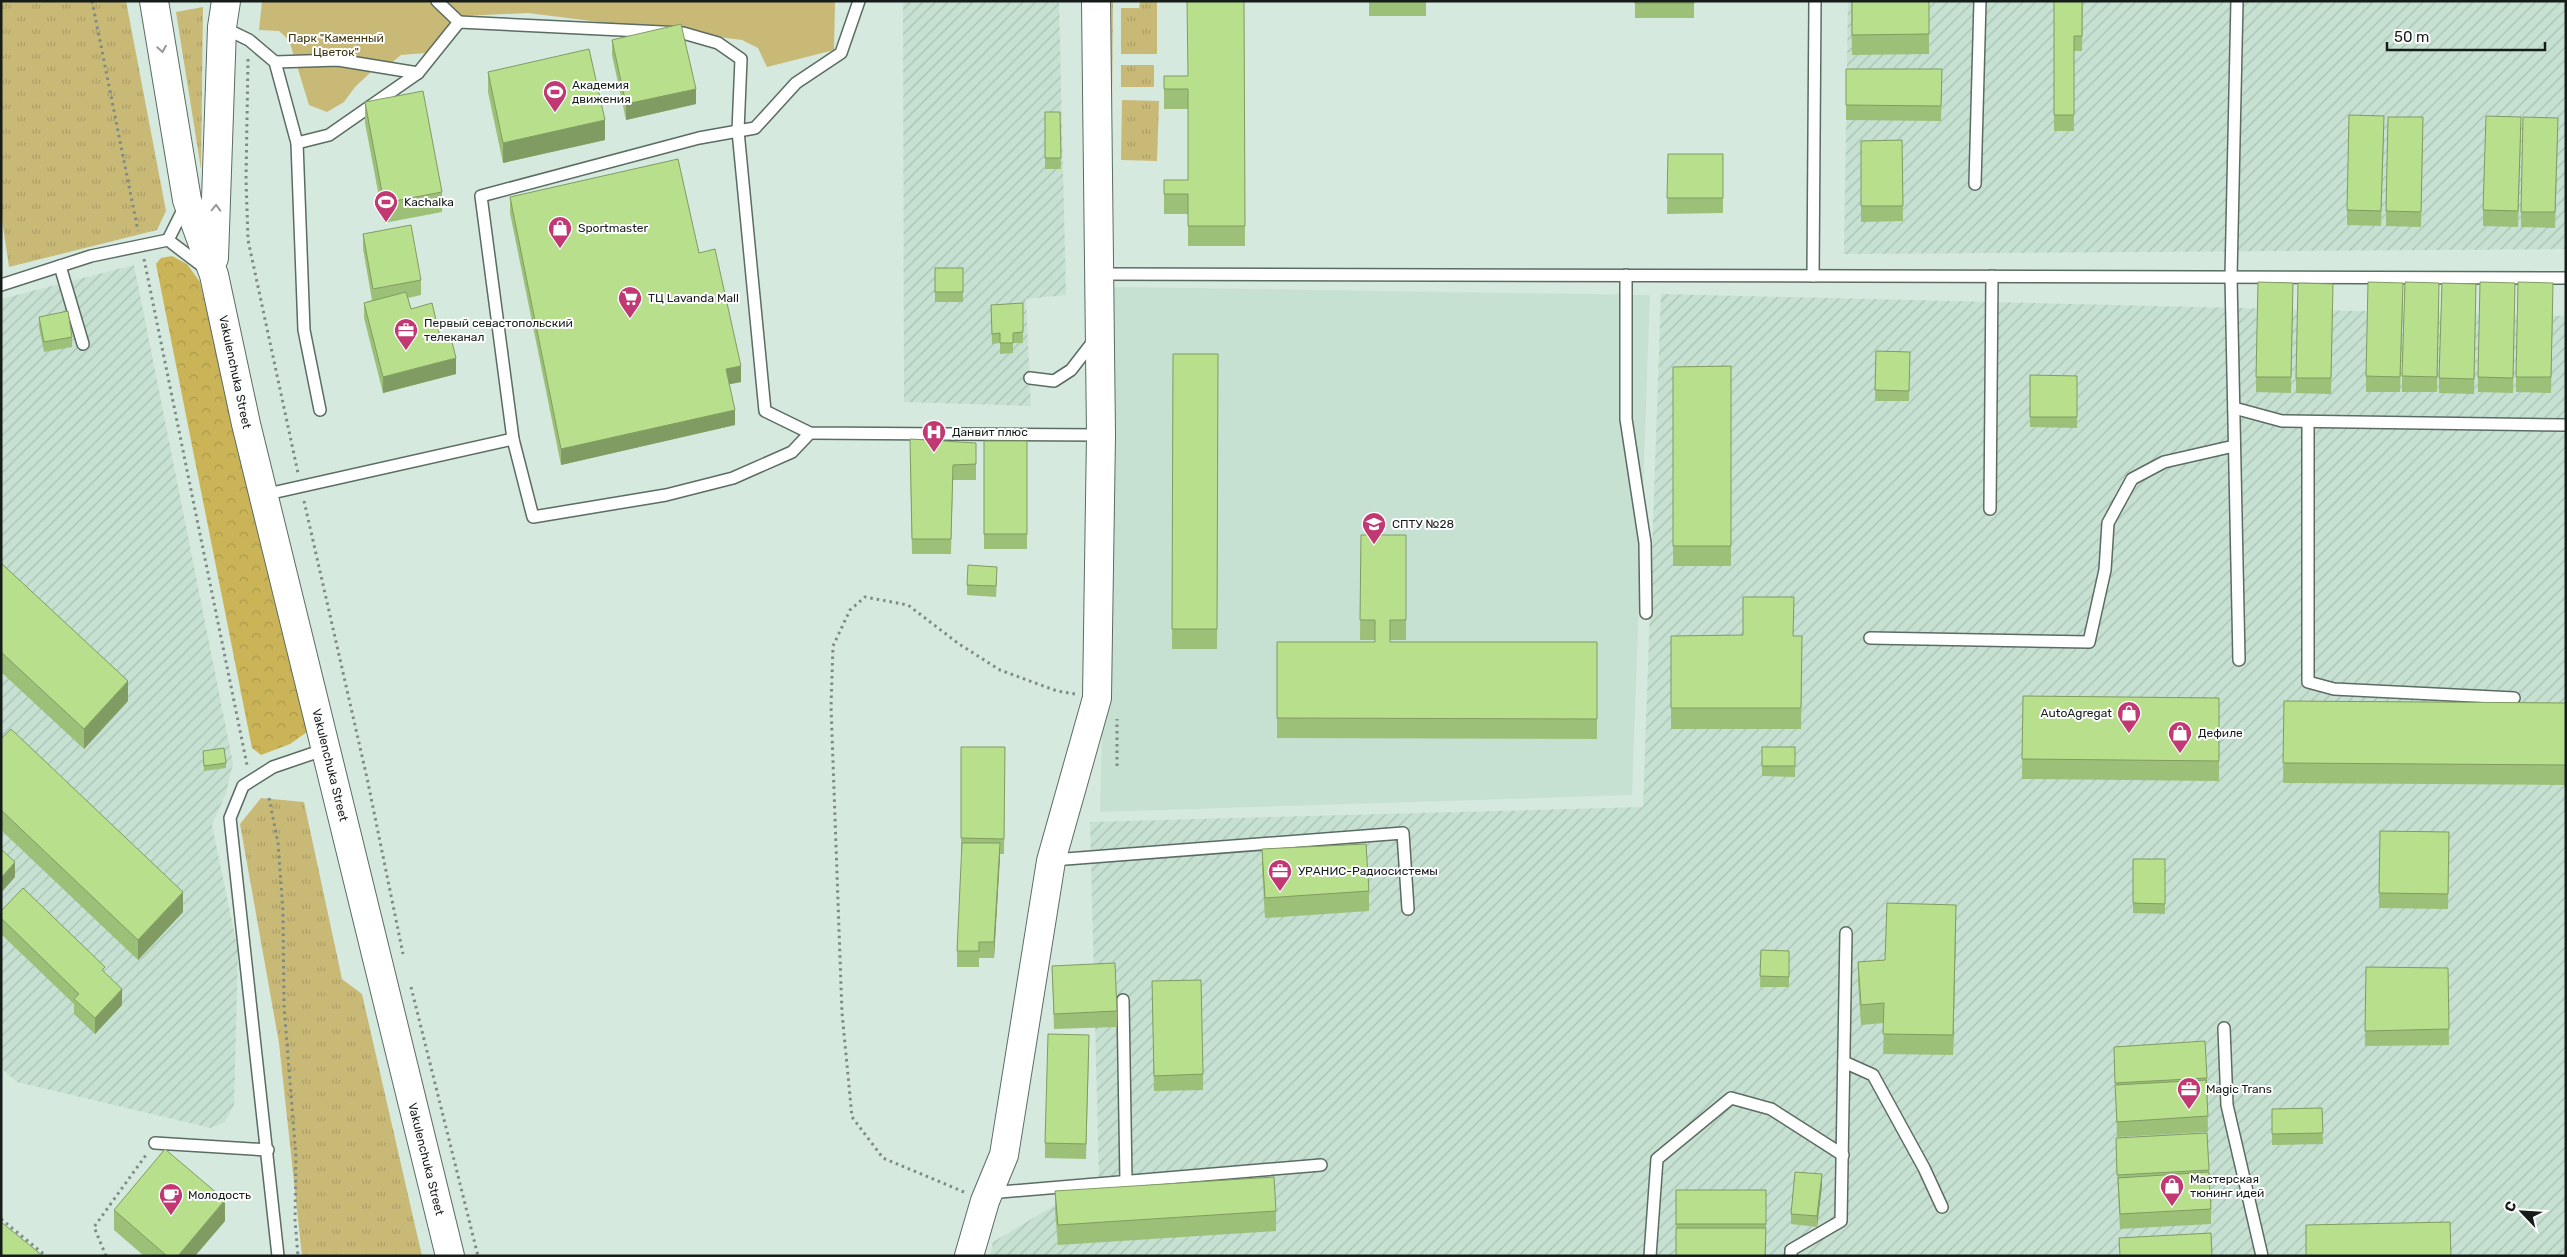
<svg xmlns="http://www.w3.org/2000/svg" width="2567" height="1257" font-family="Rubik,sans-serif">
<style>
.built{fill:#c6e1d2}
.industrial{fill:url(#industrial-furrows)}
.grass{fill:url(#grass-tufts)}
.forest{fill:url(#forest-crowns)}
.park{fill:#c9b976}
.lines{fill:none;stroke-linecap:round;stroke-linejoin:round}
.service-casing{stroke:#5b6c62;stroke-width:14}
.tertiary-casing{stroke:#5b6c62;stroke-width:30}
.primary-casing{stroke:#5b6c62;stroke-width:30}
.path{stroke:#7d8b84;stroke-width:3;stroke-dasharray:2.5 4;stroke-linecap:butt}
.service{stroke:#fff;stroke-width:11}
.tertiary{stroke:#fff;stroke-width:28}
.primary{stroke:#fff;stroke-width:28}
.wall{fill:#9dc078}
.shaded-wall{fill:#809c62}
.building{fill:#b7df8c;stroke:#809c62}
.oneway{stroke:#969998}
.labels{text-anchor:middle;stroke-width:4;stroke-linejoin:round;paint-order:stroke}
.park-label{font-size:12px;fill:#3d340b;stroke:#fff}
.poi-label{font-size:12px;fill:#151c19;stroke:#fff;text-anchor:start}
.street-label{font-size:12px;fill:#151c19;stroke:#fff}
</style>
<defs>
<pattern id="industrial-furrows" width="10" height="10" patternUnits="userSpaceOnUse" patternTransform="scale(1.25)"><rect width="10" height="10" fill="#c6e1d2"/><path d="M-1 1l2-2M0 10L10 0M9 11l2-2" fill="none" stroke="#a9c0b4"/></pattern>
<pattern id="grass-tufts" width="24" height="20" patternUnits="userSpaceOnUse" patternTransform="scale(1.25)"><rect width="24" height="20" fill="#c9b976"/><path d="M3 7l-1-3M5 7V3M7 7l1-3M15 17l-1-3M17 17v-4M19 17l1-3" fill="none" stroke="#ac9e66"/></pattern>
<pattern id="forest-crowns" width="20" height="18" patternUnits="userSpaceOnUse" patternTransform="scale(1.25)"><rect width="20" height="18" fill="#cab457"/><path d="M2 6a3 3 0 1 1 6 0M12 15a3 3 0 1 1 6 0" fill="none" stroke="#ad9a4b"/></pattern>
</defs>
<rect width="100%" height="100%" fill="#d6e9df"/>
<!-- built -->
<polygon class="built" points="1114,287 1650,295 1632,795 1100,812"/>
<!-- industrial -->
<g class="industrial">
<polygon points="903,1 1059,1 1066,295 1026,299 1031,406 904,402"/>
<polygon points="1848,1 2566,1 2566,249 1844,254"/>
<polygon points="134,265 233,763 226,793 212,825 238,951 234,1105 225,1122 211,1128 17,1082 1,1068 1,299"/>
<polygon points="1661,294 2566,316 2566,1256 990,1256 993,1242 1099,1179 1090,822 1643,807"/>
</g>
<!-- grass -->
<g class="grass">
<polygon points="1,1 126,1 166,211 157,230 9,267 1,213"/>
<polygon points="1106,1 1113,1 1111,218"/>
<polygon points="1140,1 1157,1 1157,54 1121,54 1121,8 1139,8"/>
<polygon points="203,7 201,169 176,12"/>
<rect x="1121" y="65" width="33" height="22"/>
<polygon points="1122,100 1159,101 1157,161 1121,160"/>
<polygon points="261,798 304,802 342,979 362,994 422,1256 302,1256 279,1043 240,824"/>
</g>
<!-- forest -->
<polygon class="forest" points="172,256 187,264 200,282 307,732 290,744 261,755 252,748 156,264 161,258"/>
<!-- park -->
<polygon class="park" points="262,1 835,1 834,50 767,67 758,48 742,40 528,13 461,16 426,53 401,55 389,65 372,71 355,87 344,102 327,112 309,105 289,40 279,31 259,30"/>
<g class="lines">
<!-- service casing -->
<g class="service-casing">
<g id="service">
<polyline points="2237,1 2231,277 2239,660"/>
<polyline points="459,22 683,33 718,43 741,59 738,131 765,411 810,433 1101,435"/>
<polyline points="222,27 249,40 275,62 297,143 304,330 320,410"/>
<polyline points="275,62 338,60 418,73 459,22 437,1"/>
<polyline points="297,143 329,135 418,73"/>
<polyline points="1975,184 1980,1"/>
<polyline points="168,240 185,206"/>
<polyline points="60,266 83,344"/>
<polyline points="1100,274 2566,278"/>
<polyline points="1626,275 1626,419 1645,543 1646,613"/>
<polyline points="1813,276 1815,1"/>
<polyline points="1,285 91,256 168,240 206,269"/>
<polyline points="1030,378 1054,381 1071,370 1095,339"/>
<polyline points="2234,408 2282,421 2566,425"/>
<polyline points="2308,422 2308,682 2334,689 2514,698"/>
<polyline points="513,439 533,517 666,495 733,478 792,452 810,433"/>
<polyline points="263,495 513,439 481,196 699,138 755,128 796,83 841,53 859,1"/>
<polyline points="1990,509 1992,276"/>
<polyline points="1870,638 2089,642 2105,570 2108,523 2132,479 2164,462 2234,446"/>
<polyline points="1053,860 1403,833 1408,909"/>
<polyline points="1123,1000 1126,1181"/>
<polyline points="2224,1028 2227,1105 2262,1256"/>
<polyline points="1844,1062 1873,1075 1924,1168 1942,1207"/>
<polyline points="155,1143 268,1150"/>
<polyline points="989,1193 1321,1165"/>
<polyline points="278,1256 230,818 243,786 273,767 326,749"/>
<polyline points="1650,1256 1657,1159 1731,1098 1771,1109 1843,1155"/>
<polyline points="1791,1256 1791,1250 1841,1221 1846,933"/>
</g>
</g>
<!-- tertiary casing -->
<g class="tertiary-casing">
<polyline id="tertiary" points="969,1256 985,1201 1004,1155 1051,861 1097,698 1101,435 1096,1"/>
</g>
<!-- primary casing -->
<g class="primary-casing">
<g id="primary">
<polyline points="154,1 187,200 214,275 246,424 450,1256"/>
<polyline points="214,258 222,27 226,1"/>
</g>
</g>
<!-- path -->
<g class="path">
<polyline points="92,1 138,231"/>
<polyline points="248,59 246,179 248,240 298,473"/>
<polyline points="144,259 247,765"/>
<polyline points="304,501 367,778 403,954"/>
<polyline points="1117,766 1117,719"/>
<polyline points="269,798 278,843 283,911 284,1006 296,1157 295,1220 298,1256"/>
<polyline points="411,987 478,1256"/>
<polyline points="964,1192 883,1158 852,1117 842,1013 831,706 833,646 850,610 865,597 908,605 959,644 1000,670 1057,691 1075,694"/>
<polyline points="1,1219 46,1256"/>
<polyline points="106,1256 94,1227 146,1155"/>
</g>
<!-- service -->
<use href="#service" class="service"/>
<!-- tertiary -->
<use href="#tertiary" class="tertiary"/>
<!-- primary -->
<use href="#primary" class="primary"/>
</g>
<!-- wall -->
<g class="wall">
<polygon points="1244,1 1245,246 1188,246 1188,214 1164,214 1164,180 1188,180 1188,109 1164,109 1164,76 1188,76"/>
<rect x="1369" y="1" width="57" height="15"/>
<rect x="1635" y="1" width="59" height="17"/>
<polygon points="1851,1 1929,1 1929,54 1852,55"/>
<polygon points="2054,1 2083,1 2082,51 2074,51 2074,131 2054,131"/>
<polygon points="612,40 696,104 626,120 612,55"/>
<polygon points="1942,69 1941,121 1846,120 1846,105"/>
<polygon points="488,72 605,140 503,163 488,92"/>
<polygon points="365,102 442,192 442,212 384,223 365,123"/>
<polygon points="1045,112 1060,112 1061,169 1045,169"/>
<polygon points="2384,132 2381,226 2347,225 2347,210"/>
<polygon points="2521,132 2518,227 2483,226 2483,210"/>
<polygon points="2423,133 2421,227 2386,226 2386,211"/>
<polygon points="2558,133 2555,228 2521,227 2521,212"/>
<polygon points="1902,140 1903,221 1861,222 1861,141"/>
<polygon points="1668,154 1723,154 1723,213 1667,214"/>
<polygon points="510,197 699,253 741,382 729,384 735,425 561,465 510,213"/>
<polygon points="363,234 421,280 421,295 408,298 411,309 440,337 456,374 383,393 364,318 364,303 372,300 363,249"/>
<rect x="935" y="268" width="28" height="34"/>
<polygon points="2515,283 2513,393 2478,392 2478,377"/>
<polygon points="2476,284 2474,394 2439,393 2439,378"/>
<polygon points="2293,298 2291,393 2256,392 2256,377"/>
<polygon points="2403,298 2400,392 2366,392 2366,376"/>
<polygon points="2439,298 2437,392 2402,392 2402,376"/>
<polygon points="2553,298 2551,393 2516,392 2516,377"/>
<polygon points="2333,299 2331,394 2296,393 2296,378"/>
<polygon points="1023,303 1023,343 1013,343 1013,353 1000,354 1000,343 992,344 991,305"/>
<polygon points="39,317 72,337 72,347 44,352 39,327"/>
<polygon points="1876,351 1910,352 1909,401 1875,401"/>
<polygon points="1173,354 1218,354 1217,649 1172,649"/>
<polygon points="1731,366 1731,566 1673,566 1673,367"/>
<polygon points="2030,375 2077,376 2077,428 2030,427"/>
<rect x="984" y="441" width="43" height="108"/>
<polygon points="976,443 976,480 953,480 951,554 912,554 910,454"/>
<polygon points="1361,535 1406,535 1406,640 1390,640 1390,642 1597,642 1597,739 1277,738 1277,642 1375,642 1375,640 1360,640"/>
<polygon points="1,563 128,701 84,749 1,672"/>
<polygon points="997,577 996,597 967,595 967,585"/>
<polygon points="1671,636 1802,636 1801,729 1671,729"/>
<polygon points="2023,696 2219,698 2219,781 2022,779"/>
<polygon points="2284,701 2566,703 2566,785 2283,783"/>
<polygon points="1,739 183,912 138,960 1,830"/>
<polygon points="961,747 1005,747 1004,854 1000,854 994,958 979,958 979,967 957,967 957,951 962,854 961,854"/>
<polygon points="1762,747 1795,747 1795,777 1762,776"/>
<polygon points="203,751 226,763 226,768 204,771"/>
<polygon points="2380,831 2449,832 2448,909 2379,908"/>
<polygon points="1262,849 1369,891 1369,911 1265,918 1262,869"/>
<polygon points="2133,859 2165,859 2165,914 2133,913"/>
<polygon points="1,911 105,973 122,1005 95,1034 74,1014 74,1004 1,934"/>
<polygon points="1956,925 1953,1055 1883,1054 1884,1023 1861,1025 1858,982 1858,962 1885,960"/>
<polygon points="1761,950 1789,951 1789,987 1760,987"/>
<polygon points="1052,966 1117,1011 1117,1027 1054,1029"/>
<polygon points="2366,967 2448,968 2449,1045 2365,1046"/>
<polygon points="1152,981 1203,1074 1203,1090 1154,1091"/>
<polygon points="2114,1047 2207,1078 2208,1132 2117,1137"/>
<polygon points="1089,1050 1086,1159 1045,1158 1045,1143"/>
<polygon points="2322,1108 2323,1144 2272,1145 2272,1109"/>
<polygon points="2207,1133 2211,1209 2211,1224 2120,1229 2116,1153 2116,1138"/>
<polygon points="1822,1185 1817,1227 1791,1224 1791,1214"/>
<rect x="1676" y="1190" width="90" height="66"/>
<polygon points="1055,1191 1276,1211 1276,1231 1058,1245 1055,1211"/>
<polygon points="114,1210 225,1221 195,1256 144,1256 114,1230"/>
</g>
<!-- shaded-wall -->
<g class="shaded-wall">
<polygon points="696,89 696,104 626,120 626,104"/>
<polygon points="605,120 605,140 503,163 503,143"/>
<polygon points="456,358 456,374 383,393 383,377"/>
<polygon points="741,366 741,382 726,385 726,369"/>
<polygon points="735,410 735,425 561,465 561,449"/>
<polygon points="128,681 128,701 84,749 84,729"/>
<polygon points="1000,843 1000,858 994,958 994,942"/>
<polygon points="15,862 15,877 1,893 1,878"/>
<polygon points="183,892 183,912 138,960 138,940"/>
<polygon points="1956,905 1956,925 1953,1055 1953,1035"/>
<polygon points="122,989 122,1005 95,1034 95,1018"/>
<polygon points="1822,1174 1822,1185 1817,1227 1817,1216"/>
<polygon points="225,1200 225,1221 195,1256 178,1256"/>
</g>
<!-- building -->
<g class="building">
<polygon points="1187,1 1244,1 1245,226 1188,226 1188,194 1164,194 1164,180 1188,180 1188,89 1164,89 1164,76 1188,76"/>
<rect x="1635" y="1" width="59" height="2"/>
<polygon points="1852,1 1929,1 1929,34 1852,35"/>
<polygon points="2054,1 2082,1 2082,36 2074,36 2074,115 2054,115"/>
<polygon points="681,24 696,89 626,104 612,40"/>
<polygon points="589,49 605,120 503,143 488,72"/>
<polygon points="1846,69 1942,69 1941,106 1846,105"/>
<polygon points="423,91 442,192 384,203 365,102"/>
<polygon points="1045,112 1060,112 1061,158 1045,158"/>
<polygon points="2349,115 2384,116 2381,211 2347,210"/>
<polygon points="2486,116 2521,117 2518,211 2483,210"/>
<polygon points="2388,117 2423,117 2421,212 2386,211"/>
<polygon points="2523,117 2558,118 2555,212 2521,212"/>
<polygon points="1902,140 1903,206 1861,206 1861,141"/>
<polygon points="1668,154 1723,154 1723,198 1667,198"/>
<polygon points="678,159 699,253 715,249 741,366 726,369 735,410 561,449 510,197"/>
<polygon points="411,225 421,280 373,289 363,234"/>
<rect x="935" y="268" width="28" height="24"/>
<polygon points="2258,282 2293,283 2291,377 2256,377"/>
<polygon points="2368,282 2403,283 2400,377 2366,376"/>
<polygon points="2405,282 2439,283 2437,377 2402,376"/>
<polygon points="2480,282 2515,283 2513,378 2478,377"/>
<polygon points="2518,282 2553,283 2551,377 2516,377"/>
<polygon points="2298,283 2333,284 2331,378 2296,378"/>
<polygon points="2442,283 2476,284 2474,379 2439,378"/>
<polygon points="406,292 411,309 432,303 440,337 450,334 456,358 383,377 364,303"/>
<polygon points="1023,303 1023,332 1013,333 1013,343 1000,343 1000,333 992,334 991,305"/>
<polygon points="68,311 72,337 44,342 39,317"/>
<polygon points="1876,351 1910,352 1909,391 1875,390"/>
<polygon points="1173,354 1218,354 1217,629 1172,629"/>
<polygon points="1731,366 1731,546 1673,546 1673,367"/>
<polygon points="2030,375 2077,376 2077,417 2030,417"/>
<polygon points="910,439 976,443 976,464 953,465 951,539 912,539"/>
<rect x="984" y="441" width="43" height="93"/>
<polygon points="1361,535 1406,535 1406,620 1390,620 1390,642 1597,642 1597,719 1277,718 1277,642 1375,642 1375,620 1360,620"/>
<polygon points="1,563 128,681 84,729 1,652"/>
<polygon points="968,565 997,567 996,586 967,585"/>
<polygon points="1743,597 1794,597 1793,636 1802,636 1801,708 1671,708 1671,636 1743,635"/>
<polygon points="2023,696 2219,698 2219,761 2022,759"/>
<polygon points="2284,701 2566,703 2566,765 2283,763"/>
<polygon points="11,729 183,892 138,940 1,810 1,739"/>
<polygon points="961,747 1005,747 1004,839 961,838"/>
<rect x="1762" y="747" width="33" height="19"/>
<polygon points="224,748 226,763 204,766 203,751"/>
<polygon points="2380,831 2449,832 2448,894 2379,893"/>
<polygon points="962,843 1000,843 994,942 979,942 979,951 957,951"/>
<polygon points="1366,844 1369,891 1265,898 1262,849"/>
<polygon points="1,849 15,862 1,878"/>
<polygon points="2133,859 2165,859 2165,904 2133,903"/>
<polygon points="23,888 105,967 102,970 122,989 95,1018 74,999 79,994 1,918 1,911"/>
<polygon points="1887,903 1956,905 1953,1035 1883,1034 1884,1003 1861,1005 1858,962 1885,960"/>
<polygon points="1761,950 1789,951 1789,977 1760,976"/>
<polygon points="1115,963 1117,1011 1054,1014 1052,966"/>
<polygon points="2366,967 2448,968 2449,1029 2365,1031"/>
<polygon points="1201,980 1203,1074 1154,1076 1152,981"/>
<polygon points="1048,1034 1089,1035 1086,1144 1045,1143"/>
<polygon points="2205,1041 2207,1078 2115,1083 2114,1047"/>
<polygon points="2206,1080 2208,1116 2117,1122 2115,1085"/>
<polygon points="2322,1108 2323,1133 2272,1134 2272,1109"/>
<polygon points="2207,1133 2209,1170 2117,1175 2116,1138"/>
<polygon points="165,1149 225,1200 178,1256 167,1256 114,1210"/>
<polygon points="1795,1172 1822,1174 1817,1216 1791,1214"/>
<polygon points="2209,1172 2211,1209 2120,1214 2118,1178"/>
<polygon points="1274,1177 1276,1211 1058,1225 1055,1191"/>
<rect x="1676" y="1190" width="90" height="34"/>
<polygon points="1,1222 43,1256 1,1256"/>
<polygon points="2450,1222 2451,1256 2306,1256 2306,1225"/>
<polygon points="1676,1228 1766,1228 1765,1256 1676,1256"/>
<polygon points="2211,1233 2212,1256 2120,1256 2119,1238"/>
</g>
<!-- one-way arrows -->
<defs><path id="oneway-chevron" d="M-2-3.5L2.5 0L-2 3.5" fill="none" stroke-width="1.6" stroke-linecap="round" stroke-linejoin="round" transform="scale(1.25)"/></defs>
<g class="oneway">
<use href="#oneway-chevron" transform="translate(162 49) rotate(81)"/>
<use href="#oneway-chevron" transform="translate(216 208) rotate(-88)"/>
</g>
<!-- icons -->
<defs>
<g id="stadium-pin" transform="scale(1.25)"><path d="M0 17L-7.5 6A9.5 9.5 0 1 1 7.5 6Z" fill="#c13873" stroke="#fff"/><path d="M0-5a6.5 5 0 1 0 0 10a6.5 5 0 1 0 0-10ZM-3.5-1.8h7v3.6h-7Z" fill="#fff"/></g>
<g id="shop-pin" transform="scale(1.25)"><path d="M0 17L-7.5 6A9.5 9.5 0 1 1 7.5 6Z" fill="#c13873" stroke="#fff"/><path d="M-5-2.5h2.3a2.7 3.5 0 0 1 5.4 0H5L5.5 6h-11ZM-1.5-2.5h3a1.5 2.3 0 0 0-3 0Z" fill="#fff"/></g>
<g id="supermarket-pin" transform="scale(1.25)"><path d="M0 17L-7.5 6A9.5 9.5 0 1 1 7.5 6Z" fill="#c13873" stroke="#fff"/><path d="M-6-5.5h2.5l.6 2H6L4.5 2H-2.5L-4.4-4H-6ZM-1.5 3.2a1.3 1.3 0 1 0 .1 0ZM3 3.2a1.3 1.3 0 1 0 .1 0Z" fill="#fff"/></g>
<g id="office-pin" transform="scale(1.25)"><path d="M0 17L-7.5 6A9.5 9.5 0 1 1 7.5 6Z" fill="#c13873" stroke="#fff"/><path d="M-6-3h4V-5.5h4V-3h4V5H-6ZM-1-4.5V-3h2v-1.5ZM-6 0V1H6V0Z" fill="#fff"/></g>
<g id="hospital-pin" transform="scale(1.25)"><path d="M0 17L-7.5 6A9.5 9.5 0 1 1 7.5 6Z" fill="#c13873" stroke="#fff"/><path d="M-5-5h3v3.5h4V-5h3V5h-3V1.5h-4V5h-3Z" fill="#fff"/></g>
<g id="university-pin" transform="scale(1.25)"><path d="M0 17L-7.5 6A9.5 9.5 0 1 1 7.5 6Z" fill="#c13873" stroke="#fff"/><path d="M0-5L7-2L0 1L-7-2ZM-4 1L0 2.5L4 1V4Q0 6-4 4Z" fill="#fff"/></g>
<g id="cafe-pin" transform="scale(1.25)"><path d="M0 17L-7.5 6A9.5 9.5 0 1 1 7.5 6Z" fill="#c13873" stroke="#fff"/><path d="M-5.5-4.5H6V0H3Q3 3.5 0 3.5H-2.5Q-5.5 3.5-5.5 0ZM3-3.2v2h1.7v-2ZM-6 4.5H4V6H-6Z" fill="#fff"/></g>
</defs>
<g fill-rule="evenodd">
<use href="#stadium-pin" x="555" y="92"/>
<use href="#stadium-pin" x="386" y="202"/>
<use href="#shop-pin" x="560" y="228"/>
<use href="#supermarket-pin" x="630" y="298"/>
<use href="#office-pin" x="406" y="330"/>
<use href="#hospital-pin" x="934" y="432"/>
<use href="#university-pin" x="1374" y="524"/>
<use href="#shop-pin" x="2129" y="713"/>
<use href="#shop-pin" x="2180" y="733"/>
<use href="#office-pin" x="1280" y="871"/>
<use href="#office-pin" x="2189" y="1089"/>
<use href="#shop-pin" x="2172" y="1186"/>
<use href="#cafe-pin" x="171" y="1195"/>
</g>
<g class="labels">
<!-- park labels -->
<g class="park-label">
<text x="336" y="42">Парк "Каменный<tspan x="336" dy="14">Цветок"</tspan></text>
</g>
<!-- poi labels -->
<g class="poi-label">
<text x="572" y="89">Академия<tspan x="572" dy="14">движения</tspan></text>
<text x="404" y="206">Kachalka</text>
<text x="578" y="232">Sportmaster</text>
<text x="648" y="302">ТЦ Lavanda Mall</text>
<text x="424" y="327">Первый севастопольский<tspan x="424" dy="14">телеканал</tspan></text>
<text x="952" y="436">Данвит плюс</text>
<text x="1392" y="528">СПТУ №28</text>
<text x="2112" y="717" text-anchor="end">AutoAgregat</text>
<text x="2198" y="737">Дефиле</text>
<text x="1298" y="875">УРАНИС-Радиосистемы</text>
<text x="2206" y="1093">Magic Trans</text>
<text x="2190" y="1183">Мастерская<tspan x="2190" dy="14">тюнинг идей</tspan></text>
<text x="188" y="1199">Молодость</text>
</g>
<!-- street labels -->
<g class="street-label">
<text transform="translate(235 372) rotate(78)" y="4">Vakulenchuka Street</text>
<text transform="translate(330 765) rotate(76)" y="4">Vakulenchuka Street</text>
<text transform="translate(426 1159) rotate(76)" y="4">Vakulenchuka Street</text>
</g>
</g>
<!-- border -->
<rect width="2567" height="1257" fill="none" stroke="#151c19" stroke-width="5"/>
<!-- north arrow -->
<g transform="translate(2522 1212) rotate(295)" stroke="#ffffff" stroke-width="4" paint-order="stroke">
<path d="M0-4L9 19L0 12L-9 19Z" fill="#151c19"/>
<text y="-8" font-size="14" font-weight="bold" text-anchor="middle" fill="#151c19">С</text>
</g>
<!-- scale -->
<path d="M2387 42v8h158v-8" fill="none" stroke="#151c19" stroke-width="2.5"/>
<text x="2394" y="42" font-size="15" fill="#151c19" stroke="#ffffff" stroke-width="4" paint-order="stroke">50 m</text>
</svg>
